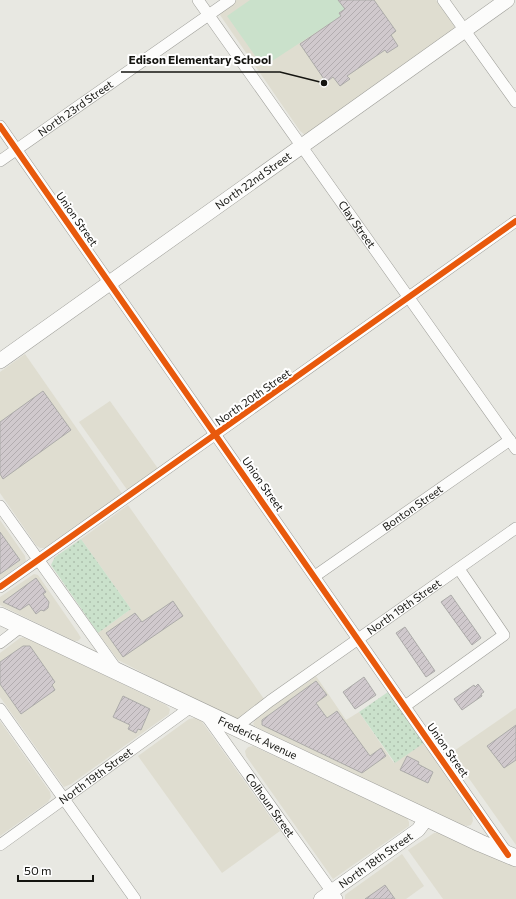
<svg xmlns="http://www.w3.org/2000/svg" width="516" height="899" font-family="Commissioner,sans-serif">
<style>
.built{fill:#dfddd0}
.grass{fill:url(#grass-dots)}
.green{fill:#cae1cb}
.building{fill:url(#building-hatch);stroke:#acaba9}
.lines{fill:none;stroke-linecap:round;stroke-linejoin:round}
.minor-casing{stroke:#9f9f9a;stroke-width:12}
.tertiary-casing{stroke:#9f9f9a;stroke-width:15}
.secondary-casing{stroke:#9f9f9a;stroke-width:16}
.primary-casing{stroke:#9f9f9a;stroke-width:18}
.minor{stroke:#fcfcfb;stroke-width:11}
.tertiary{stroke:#fcfcfb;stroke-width:14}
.secondary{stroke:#fcfcfb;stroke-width:15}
.primary{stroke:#fcfcfb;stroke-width:17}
.cycleway-casing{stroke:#fff;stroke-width:8}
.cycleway{stroke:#e8590c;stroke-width:6}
.labels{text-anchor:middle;stroke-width:4;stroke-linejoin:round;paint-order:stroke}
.street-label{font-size:11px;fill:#141410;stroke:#fff}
.leader{fill:none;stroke:#141410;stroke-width:1.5}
.callout-dot{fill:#141410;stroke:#fff;stroke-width:1.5}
.callout-label{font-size:12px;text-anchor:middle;font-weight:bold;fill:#141410;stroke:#fff;stroke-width:4;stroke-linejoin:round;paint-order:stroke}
</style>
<defs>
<pattern id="grass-dots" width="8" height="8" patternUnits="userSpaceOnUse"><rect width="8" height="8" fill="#cae1cb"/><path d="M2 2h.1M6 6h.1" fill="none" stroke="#adc0ad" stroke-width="1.8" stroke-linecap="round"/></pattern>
<pattern id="building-hatch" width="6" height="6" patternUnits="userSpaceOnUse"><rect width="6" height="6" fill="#d0c9cd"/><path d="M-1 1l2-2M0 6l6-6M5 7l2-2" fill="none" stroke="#b2acaf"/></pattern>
</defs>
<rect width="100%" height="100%" fill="#e8e8e2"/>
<!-- built -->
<g class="built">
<polygon points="236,0 436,0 454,25 455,30 305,135 300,131 220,15 224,9"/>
<polygon points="25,354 123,495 45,548 40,548 36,545 0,493 0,372"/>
<polygon points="110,401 159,470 128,491 79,422"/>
<polygon points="128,505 264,699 240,718 234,720 118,660 98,633 131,609 81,539"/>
<polygon points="0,520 25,556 26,561 0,580"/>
<polygon points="34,574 38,575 78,633 81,638 78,641 74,641 0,605 0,597"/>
<polygon points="25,637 166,705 170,709 169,714 71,784 64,787 0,697 0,653 20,638"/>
<polygon points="316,676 346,720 359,712 394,763 424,743 472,813 473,821 471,825 467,826 459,824 256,727 253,724 257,717"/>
<polygon points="516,708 516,845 451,753"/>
<polygon points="195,718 200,719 280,831 222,873 138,756 189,719"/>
<polygon points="0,721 50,792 51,797 48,802 0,836"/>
<polygon points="253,746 407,818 409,822 409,826 333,879 246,756 245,751 248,747"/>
<polygon points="434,833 438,833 516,866 516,899 443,899 408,850"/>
<polygon points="402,854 424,886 406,899 345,899 345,895 349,892"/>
</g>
<!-- grass -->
<g class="grass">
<polygon points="81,539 131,609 98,633 51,565 55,557"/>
<polygon points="388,692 424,743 395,763 359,712"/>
</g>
<!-- green -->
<polygon class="green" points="250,0 338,0 345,9 339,13 341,16 263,67 227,16"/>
<!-- building -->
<g class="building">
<polygon points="338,0 374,0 396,31 391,35 398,46 387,53 385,50 347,76 350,79 340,86 333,77 326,82 300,44 341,16 339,13 345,9"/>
<polygon points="43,391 71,430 3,479 0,474 0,422"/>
<polygon points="0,532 20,560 0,574"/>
<polygon points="36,578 46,592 43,594 49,602 48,608 44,611 41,610 36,614 29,604 20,610 3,602"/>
<polygon points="451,595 481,638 472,645 441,602"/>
<polygon points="173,601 183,616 123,657 106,633 135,613 142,622"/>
<polygon points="405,627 435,671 426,677 396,633"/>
<polygon points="23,646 30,646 55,682 52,685 55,690 21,714 0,684 0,662"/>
<polygon points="364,677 376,695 355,709 343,692"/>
<polygon points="316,681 327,695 316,703 327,718 337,711 370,756 381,748 386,756 362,773 262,725 262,720"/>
<polygon points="478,684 484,692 481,694 482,696 462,710 454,699 474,685 475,687"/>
<polygon points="123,696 150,709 141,730 138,729 136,733 128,729 130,725 113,717"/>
<polygon points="516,725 516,760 504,768 487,746"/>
<polygon points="407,756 419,762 418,764 433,772 428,783 400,770"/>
<polygon points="385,885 395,899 365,899"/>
</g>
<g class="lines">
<!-- minor casing -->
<g class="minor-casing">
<g id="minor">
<path id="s1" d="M 198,0 L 516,449"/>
<polyline points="443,0 516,102"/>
<polyline points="0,126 507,853"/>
<path id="s2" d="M 0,161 L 230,0"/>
<polyline points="0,506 117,670"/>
<path id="s3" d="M 315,576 L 510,440"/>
<polyline points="0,587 516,221"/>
<polyline points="0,643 22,626"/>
<polyline points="405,706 504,635 459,569"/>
<polyline points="0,709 135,899"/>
<path id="s4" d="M 205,714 L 337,899"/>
<path id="s5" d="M 235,728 L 270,701 L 516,528"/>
<path id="s6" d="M 0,845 L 191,707"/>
</g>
</g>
<!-- tertiary casing -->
<g class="tertiary-casing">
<g id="tertiary">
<path id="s7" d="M 321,899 L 418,830 L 427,818"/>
</g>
</g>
<!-- secondary casing -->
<g class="secondary-casing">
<g id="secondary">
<path id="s8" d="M 0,361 L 507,0"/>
</g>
</g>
<!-- primary casing -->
<g class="primary-casing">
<g id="primary">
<path id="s9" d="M 0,616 L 480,843 L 516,858"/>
</g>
</g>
<!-- minor -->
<use href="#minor" class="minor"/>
<!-- tertiary -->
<use href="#tertiary" class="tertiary"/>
<!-- secondary -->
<use href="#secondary" class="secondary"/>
<!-- primary -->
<use href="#primary" class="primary"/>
<!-- cycleway casing -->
<g class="cycleway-casing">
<g id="cycleway">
<polyline points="0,126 508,855"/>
<polyline points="0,587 516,221"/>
</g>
</g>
<!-- cycleway -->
<use href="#cycleway" class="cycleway"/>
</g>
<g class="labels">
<!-- street labels -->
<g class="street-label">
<text dy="4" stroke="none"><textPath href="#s2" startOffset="92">North 23rd Street</textPath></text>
<text dy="4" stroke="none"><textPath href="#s8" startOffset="311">North 22nd Street</textPath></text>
<text transform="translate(77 219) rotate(55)" y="4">Union Street</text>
<text dy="4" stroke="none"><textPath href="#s1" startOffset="275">Clay Street</textPath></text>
<text transform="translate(253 397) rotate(-35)" y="4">North 20th Street</text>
<text transform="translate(263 484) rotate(55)" y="4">Union Street</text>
<text dy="4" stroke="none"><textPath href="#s3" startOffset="119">Bonton Street</textPath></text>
<text dy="4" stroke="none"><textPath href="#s5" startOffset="208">North 19th Street</textPath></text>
<text dy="4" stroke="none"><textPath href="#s9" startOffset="285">Frederick Avenue</textPath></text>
<text transform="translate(448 750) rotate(55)" y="4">Union Street</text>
<text dy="4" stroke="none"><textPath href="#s6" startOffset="118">North 19th Street</textPath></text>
<text dy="4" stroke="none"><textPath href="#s4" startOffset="112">Colhoun Street</textPath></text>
<text dy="4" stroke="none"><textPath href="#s7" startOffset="67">North 18th Street</textPath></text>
</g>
</g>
<!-- callouts -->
<path class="leader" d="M324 83L280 72H121"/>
<circle class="callout-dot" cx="324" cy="83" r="4"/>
<g class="callout-label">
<text x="200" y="64">Edison Elementary School</text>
</g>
<!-- scale -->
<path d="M18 875v6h75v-6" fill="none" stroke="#141410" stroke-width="2"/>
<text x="24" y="875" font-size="12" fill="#141410" stroke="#ffffff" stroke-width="3" paint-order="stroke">50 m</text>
</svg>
